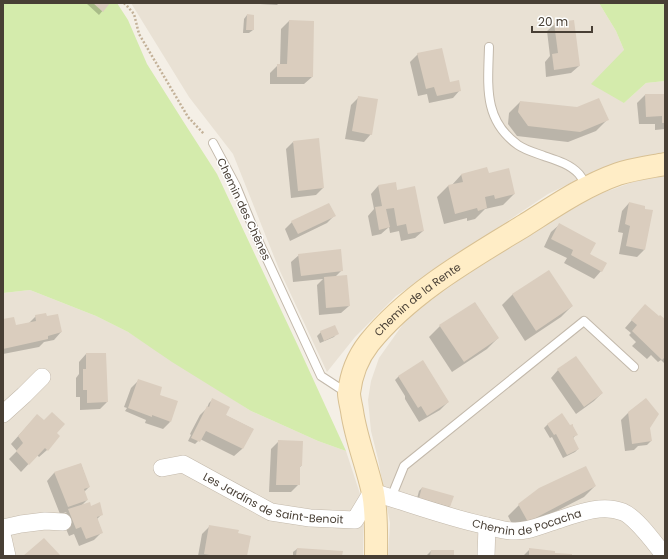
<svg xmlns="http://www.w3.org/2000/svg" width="668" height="559" font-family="Poppins,sans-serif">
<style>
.residential{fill:#e9e1d4}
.green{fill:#d4ebac}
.shadow{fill:#0003}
.building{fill:#dacdbe}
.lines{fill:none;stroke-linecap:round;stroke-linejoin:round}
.lane-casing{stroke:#c3b9ab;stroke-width:10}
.street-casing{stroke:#c3b9ab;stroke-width:18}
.secondary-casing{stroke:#d8c093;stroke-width:24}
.path{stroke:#c3b198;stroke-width:2.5;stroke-dasharray:2 2;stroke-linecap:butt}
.lane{stroke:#fff;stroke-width:8}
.street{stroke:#fff;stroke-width:17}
.secondary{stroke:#ffedc6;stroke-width:22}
.labels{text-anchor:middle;stroke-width:3;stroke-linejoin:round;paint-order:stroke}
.street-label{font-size:11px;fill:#483f35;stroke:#fff}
</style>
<rect width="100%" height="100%" fill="#f4efe6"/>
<!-- residential -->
<g class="residential">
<polygon points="131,3 599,3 616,31 624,50 624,103 646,83 665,81 665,152 650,155 604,167 548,194 396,296 355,337 327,372 279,269 233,154 189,97"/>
<polygon points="665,175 665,548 657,556 388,556 390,523 378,459 371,431 368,400 371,381 379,358 408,317 462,278 579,204 605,192 636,181"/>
<polygon points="30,290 96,316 128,332 251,411 318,441 346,451 364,506 363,556 3,556 3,293"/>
</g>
<!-- green -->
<g class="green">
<polygon points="3,3 117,3 128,20 147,64 183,121 217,174 298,346 346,451 318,441 251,411 172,362 128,332 96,316 30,290 3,293"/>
<polygon points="599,3 665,3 665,81 646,83 624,103 591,84 624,50 616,31"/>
</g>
<!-- shadow -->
<g class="shadow">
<polygon points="86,3 109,3 99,15"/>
<polygon points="260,3 279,3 277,5 260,4"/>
<polygon points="247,15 253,30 249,33 243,33 244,19"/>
<polygon points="289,21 312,77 304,84 270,84 270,73 278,65 280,65 281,29"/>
<polygon points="555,24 579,66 571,73 546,77 545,62 550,56 547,31"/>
<polygon points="418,54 449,83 460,90 453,98 429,103 427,94 418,96 410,62"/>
<polygon points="645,95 665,95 665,129 655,130 655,124 639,124 637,103"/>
<polygon points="359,97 371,134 364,142 345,139 351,105"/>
<polygon points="520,102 607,120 596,131 568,142 517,136 508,124 509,113"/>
<polygon points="293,142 323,188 316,195 291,198 286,149"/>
<polygon points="488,174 514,194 503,205 485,209 475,219 467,221 467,218 444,224 437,197 448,186 451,186 461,175"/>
<polygon points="395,183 397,191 423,231 415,238 401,241 399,231 390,233 389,227 381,234 372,236 368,216 374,209 371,194 378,186"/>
<polygon points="629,203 644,250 637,257 619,254 623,233 618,232 622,211"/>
<polygon points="334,216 327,223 290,241 285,229 292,222"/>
<polygon points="559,225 589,254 601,271 594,279 564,263 567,258 544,247 551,232"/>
<polygon points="299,255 342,270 336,276 349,306 341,313 319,315 317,285 323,279 293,282 291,262"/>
<polygon points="513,294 572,306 561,317 525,341 502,305"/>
<polygon points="475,303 498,338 487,349 452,372 429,337 440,326"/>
<polygon points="638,313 659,317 665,321 665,364 661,360 658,362 651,355 647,359 632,346 636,342 629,335 631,333 625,328"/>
<polygon points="36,316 61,332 54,340 44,342 39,347 3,354 3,320 15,326 28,324"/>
<polygon points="321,332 337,333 334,337 320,343 317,336"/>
<polygon points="86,354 107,402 100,409 80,410 80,397 76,397 76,378 79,374 79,362"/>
<polygon points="558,370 602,393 594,401 576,414 551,378"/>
<polygon points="399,376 448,402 440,410 419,422 405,399 405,396 395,380"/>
<polygon points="139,380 158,395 170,422 163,429 145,423 146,420 125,411 127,408 124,407 131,388"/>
<polygon points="212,400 225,415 253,429 242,449 234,456 200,439 195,444 188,441 191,435 190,434 200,415 207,408 209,403"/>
<polygon points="629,412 648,429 651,441 647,445 638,446 634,450 625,451 621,420"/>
<polygon points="30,423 56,433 47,450 39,457 37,455 21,472 9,459 17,451 11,444"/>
<polygon points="548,424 577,434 573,438 578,449 575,452 563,458 552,437 550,438 544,428"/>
<polygon points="279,441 301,466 299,468 299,484 291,492 269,492 271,449"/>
<polygon points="81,464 89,487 84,492 87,500 81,506 90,507 102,514 97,519 102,532 94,540 79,546 74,534 69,536 61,517 67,512 60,514 47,481 54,473"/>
<polygon points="595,486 584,497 516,532 508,516 519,505"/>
<polygon points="422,488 450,506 446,510 416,502 419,491"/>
<polygon points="210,526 246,556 198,556 202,534"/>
<polygon points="297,549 341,556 293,556 293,552"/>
<polygon points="530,549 554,554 571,556 523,556"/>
<polygon points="431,551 453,556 426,556"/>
</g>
<!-- building -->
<g class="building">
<polygon points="93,3 110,3 103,12"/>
<polygon points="247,14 254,15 254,30 246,30"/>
<polygon points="289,20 314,21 313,77 277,77 277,64 287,64"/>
<polygon points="574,20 580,66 554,70 552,54 558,53 554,23"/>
<polygon points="442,48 450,82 459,80 461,91 437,96 434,87 426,89 417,53"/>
<polygon points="645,94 665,94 665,123 662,123 662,116 646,117"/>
<polygon points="358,96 378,99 372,135 352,131"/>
<polygon points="599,98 609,120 580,132 528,126 518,112 520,101 577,107"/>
<polygon points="319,138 324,188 298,191 293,141"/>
<polygon points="487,167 489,173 509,168 515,194 495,199 494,195 485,197 487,208 478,211 477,208 455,214 448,185 463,182 461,174"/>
<polygon points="396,182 397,190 415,186 424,231 408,234 406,224 397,226 394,208 386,209 390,227 379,230 375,207 382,206 378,185"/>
<polygon points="629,202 645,206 645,209 653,210 645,250 626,246 630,226 625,224"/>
<polygon points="329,203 336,216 298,234 291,221"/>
<polygon points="559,223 596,243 590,254 607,263 602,272 571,255 573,250 551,239"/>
<polygon points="341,249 343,271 301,276 298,254"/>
<polygon points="549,270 573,306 536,331 512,294"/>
<polygon points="347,275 350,306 326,308 324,277"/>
<polygon points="475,302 499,338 464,362 439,325"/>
<polygon points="645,304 659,316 660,315 665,319 665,357 662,360 632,331 637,325 631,320"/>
<polygon points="46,313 47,316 58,314 62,332 48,336 48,339 3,349 3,319 14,317 16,325 36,321 35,315"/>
<polygon points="335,325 339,334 324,341 320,331"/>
<polygon points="86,353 106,353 108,402 87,403 87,390 83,390 83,369 86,369"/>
<polygon points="576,356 603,393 584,407 557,369"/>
<polygon points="423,360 449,402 427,416 421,406 418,408 398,376"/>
<polygon points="138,379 162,387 160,395 178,401 171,422 152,415 152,417 128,408"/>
<polygon points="212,398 230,407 226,415 254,429 243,449 206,431 200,442 191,438 207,406 209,407"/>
<polygon points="646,398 659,414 650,428 652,441 632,444 628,412"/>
<polygon points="52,412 65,424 57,433 60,436 48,451 45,448 29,465 16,451 23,443 18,436 37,414 44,420"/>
<polygon points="562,413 570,425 573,424 573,426 578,435 573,437 579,449 567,455 556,434 554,435 547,424"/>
<polygon points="278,440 303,441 302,466 300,466 300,485 276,485"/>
<polygon points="81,463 90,487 84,489 88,500 68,507 54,472"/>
<polygon points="586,466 596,486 528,522 518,504 539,488"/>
<polygon points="422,487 454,496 450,507 419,498"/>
<polygon points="90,502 91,506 100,502 103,515 97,517 103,533 86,539 81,527 76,529 68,509"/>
<polygon points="209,525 239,530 238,533 251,536 247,556 216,556 204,554"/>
<polygon points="44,538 60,555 59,556 23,556"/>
<polygon points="297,548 343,551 342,556 296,556"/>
<polygon points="529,548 555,551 555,553 572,554 572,556 529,556"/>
<polygon points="431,550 454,550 454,556 430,556"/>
</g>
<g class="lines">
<!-- lane casing -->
<g class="lane-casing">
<g id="lane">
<path d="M 489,47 C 488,86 483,120 518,145 C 525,150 536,153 544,156 C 556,160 570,164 579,174 C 582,178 585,183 588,187"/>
<polyline points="213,143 236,186 259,242 321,376 347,393"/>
<polyline points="391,498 404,466 584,321 634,367"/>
</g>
</g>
<!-- street casing -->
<g class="street-casing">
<g id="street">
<polyline points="3,414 24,395 42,377"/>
<path id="s1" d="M 162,468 L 183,464 L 271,512 L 310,518 L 355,520 L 372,492 C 409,503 446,517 483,525 C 493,527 504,531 513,531 C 526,532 540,526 552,522 C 574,515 600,503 623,512 C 637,518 655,544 665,556"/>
<polyline points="3,528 21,524 45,521 63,522"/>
<polyline points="3,538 7,556"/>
<polyline points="486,556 487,526"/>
</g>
</g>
<!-- secondary casing -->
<g class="secondary-casing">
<g id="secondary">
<path id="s2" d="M 376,556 C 376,535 377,514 373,493 C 367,465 356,439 352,411 C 351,405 349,398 349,393 C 351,375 358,357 369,343 C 409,293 471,258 525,225 C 555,206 584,186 618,174 C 633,169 649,167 665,164"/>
</g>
</g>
<!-- path -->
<polyline class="path" points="124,3 128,7 134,14 139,34 188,117 204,134"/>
<!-- lane -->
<use href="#lane" class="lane"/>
<!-- street -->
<use href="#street" class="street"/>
<!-- secondary -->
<use href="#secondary" class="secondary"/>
</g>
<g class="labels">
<!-- street labels -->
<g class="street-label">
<text transform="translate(244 209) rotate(65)" y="4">Chemin des Chênes</text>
<text dy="4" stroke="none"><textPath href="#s2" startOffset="286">Chemin de la Rente</textPath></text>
<text dy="4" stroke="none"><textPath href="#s1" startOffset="120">Les Jardins de Saint-Benoit</textPath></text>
<text dy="4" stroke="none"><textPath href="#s1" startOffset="400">Chemin de Pocacha</textPath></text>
</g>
</g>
<!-- border -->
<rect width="668" height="559" fill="none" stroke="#483f35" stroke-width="8"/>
<!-- scale -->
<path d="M532 26v6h60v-6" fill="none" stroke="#483f35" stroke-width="2"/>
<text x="538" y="26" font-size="12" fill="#483f35" stroke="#ffffff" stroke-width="3" paint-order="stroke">20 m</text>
</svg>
